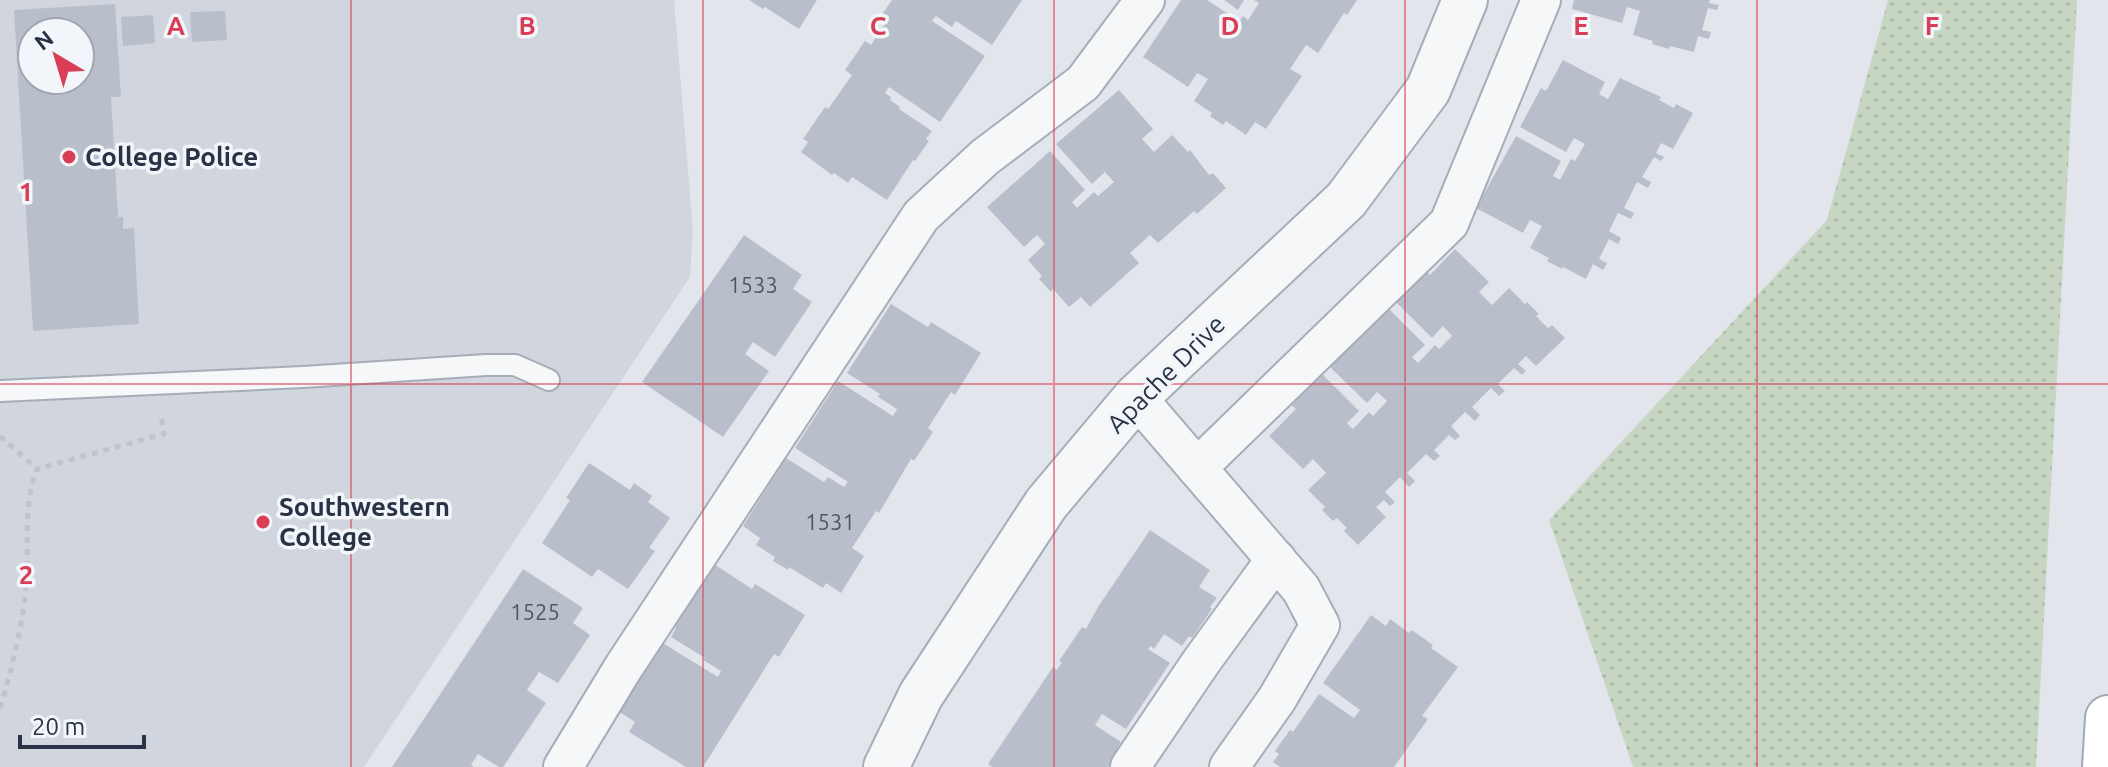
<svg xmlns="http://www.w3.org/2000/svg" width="2108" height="767" font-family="Ubuntu,sans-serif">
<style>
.built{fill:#d0d5de;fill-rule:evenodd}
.grass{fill:url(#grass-dots)}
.building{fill:#b9bfca;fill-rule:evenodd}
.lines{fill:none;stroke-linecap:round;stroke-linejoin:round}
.service-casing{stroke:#a6adb7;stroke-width:24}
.minor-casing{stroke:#a6adb7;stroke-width:42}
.tertiary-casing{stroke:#a6adb7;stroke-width:48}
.primary-casing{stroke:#a0aab8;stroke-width:48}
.path{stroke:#c0c4ca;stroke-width:5;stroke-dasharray:6 6;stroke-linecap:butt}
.service{stroke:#f5f7f9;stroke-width:20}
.minor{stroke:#f5f7f9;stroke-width:38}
.tertiary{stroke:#f5f7f9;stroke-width:44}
.primary{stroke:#fff;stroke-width:44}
.grid{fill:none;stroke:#da3e56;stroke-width:2;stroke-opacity:0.55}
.poi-dot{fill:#da3e56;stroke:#f2f5f9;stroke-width:3}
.labels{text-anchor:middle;stroke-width:7;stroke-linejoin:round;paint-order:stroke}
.number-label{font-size:22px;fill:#4c5666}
.poi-label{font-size:26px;font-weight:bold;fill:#283345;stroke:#f2f5f9;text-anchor:start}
.street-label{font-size:26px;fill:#283345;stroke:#f2f5f9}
.grid-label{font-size:26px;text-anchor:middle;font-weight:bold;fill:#da3e56;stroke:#f2f5f9;stroke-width:7;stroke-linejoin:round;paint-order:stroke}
</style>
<defs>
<pattern id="grass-dots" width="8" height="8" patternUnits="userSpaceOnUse" patternTransform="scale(2)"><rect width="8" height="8" fill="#c7d6c2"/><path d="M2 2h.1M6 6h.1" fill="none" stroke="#abb8a8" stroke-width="1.8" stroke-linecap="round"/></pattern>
</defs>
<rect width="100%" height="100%" fill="#e2e6ec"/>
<!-- built -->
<path class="built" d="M 0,0 L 674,0 L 693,231 L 690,277 L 364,767 L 0,767 ZM 32,32 L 80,32 L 80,80 L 32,80 Z"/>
<!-- grass -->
<polygon class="grass" points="1888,0 2077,0 2036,767 1633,767 1549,520 1827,220"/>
<!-- building -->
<g class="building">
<polygon points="749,0 817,0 799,29 765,7 763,9"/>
<polygon points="892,0 1022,0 992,45 956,21 952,27 936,16 932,21 985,56 940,122 889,87 885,93 891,97 890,100 900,107 899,109 932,131 926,139 929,141 915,161 913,160 887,200 852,177 848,183 834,173 832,175 801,152 808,142 803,139 825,107 828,109 852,75 845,70 865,41 871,45 887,21 881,16"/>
<polygon points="1181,0 1207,0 1233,17 1223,32 1229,36 1243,16 1248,20 1259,3 1254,0 1357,0 1347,15 1344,13 1318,53 1306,45 1290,69 1302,76 1266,129 1255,122 1246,135 1226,121 1223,125 1210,116 1212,113 1194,101 1208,79 1197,73 1188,87 1143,57"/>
<polygon points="1224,0 1244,0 1238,10"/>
<polygon points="1574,0 1710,0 1709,3 1719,5 1717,10 1708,8 1702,30 1711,32 1709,39 1698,36 1694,52 1670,46 1669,49 1652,44 1653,41 1633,35 1640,11 1627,7 1622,23 1572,9"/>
<path d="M 115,4 L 121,97 L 111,97 L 118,217 L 123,217 L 123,229 L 134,228 L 139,324 L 33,331 L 14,10 ZM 32,32 L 80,32 L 80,80 L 32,80 Z"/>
<polygon points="225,11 227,40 192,42 190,12"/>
<polygon points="153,15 155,43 123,46 121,17"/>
<polygon points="1563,60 1605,82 1599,94 1608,99 1620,78 1661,97 1659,100 1674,108 1676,104 1693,113 1673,149 1661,143 1656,153 1664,157 1661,161 1654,157 1642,177 1651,182 1648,188 1637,182 1624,208 1634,213 1631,219 1618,213 1609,231 1621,238 1618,244 1609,239 1599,259 1607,263 1603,270 1593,264 1586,279 1563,267 1562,269 1547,261 1549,258 1530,248 1542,226 1530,220 1523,233 1476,208 1516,136 1561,161 1553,176 1560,180 1571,159 1575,161 1585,144 1574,138 1566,152 1520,127 1541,88 1546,91"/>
<polygon points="1119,90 1153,129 1142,139 1154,152 1172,135 1188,152 1190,150 1209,175 1213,173 1226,188 1197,214 1194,211 1158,243 1150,235 1130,253 1139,263 1090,307 1081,297 1069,307 1053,289 1051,292 1039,279 1042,276 1028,260 1045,244 1037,235 1024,247 987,207 1050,151 1085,190 1072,202 1077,208 1094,192 1098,196 1114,182 1105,172 1092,184 1056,144"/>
<polygon points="744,235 802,275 793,289 812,302 775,357 753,342 745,354 769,371 723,437 642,382"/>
<polygon points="1455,249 1489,282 1479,292 1492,305 1509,288 1525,304 1527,302 1539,314 1536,316 1548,328 1552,325 1565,338 1536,366 1526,356 1518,364 1526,371 1522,375 1514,368 1498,384 1505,391 1499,396 1491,388 1472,407 1480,415 1475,421 1465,412 1451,426 1460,436 1455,440 1449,435 1434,450 1440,456 1434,461 1426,454 1407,473 1415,481 1409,487 1400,477 1385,492 1395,502 1390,506 1384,500 1376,507 1386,517 1358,545 1344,531 1347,528 1337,518 1333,521 1322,510 1325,507 1308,490 1326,473 1313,459 1303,469 1269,436 1296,409 1291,405 1322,374 1359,411 1347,423 1353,429 1369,412 1373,416 1387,401 1377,392 1367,403 1330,367 1388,308 1425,345 1412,357 1418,363 1435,345 1439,349 1452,336 1443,326 1432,338 1395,301 1425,270 1430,275"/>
<polygon points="891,304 928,327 931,322 981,353 955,395 951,392 928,428 933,432 914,461 911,459 879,513 876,511 852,548 864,556 841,593 826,583 823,588 789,567 788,570 773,561 775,557 756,545 760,538 743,526 786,458 824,482 828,477 844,487 848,482 795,448 838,381 893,416 897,409 878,397 880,394 847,373"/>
<polygon points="589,463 630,490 634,483 652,496 648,502 670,518 649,548 655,551 628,589 598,569 592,577 542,543 570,500 566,498"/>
<polygon points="1150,530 1210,570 1199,587 1217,598 1210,607 1212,609 1192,638 1189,636 1182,646 1164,634 1154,649 1151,646 1148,649 1170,663 1126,729 1102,714 1095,725 1121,742 1115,753 1117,754 1108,767 992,767 988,764 1053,667 1057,670 1062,662 1059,661 1082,627 1086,629 1098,607"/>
<polygon points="714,564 752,589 755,584 805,615 779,657 774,654 703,767 686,767 629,732 635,722 618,711 661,642 718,677 721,671 703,660 705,658 671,637 676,628 675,627"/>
<polygon points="523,569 583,608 573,623 590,635 558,683 539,672 527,690 546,703 503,767 499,767 478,754 471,765 474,767 392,767"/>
<polygon points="1371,615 1386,626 1390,619 1409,633 1412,630 1433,645 1431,648 1458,667 1422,716 1428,719 1394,767 1280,767 1273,762 1279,754 1275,751 1290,730 1293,732 1319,694 1354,718 1360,710 1323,683"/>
</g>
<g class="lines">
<!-- service casing -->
<g class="service-casing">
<polyline id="service" points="0,391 303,377 486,365 515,365 549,380"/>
</g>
<!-- minor casing -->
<g class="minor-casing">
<g id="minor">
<polyline points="1136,397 1301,589 1320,625 1277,699 1229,767"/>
<polyline points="1197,468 1449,223 1541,0"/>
<polyline points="563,767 623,668 921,216 985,157 1083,83 1145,0"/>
<polyline points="1130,767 1201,662 1276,559"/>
</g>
</g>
<!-- tertiary casing -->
<g class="tertiary-casing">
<polyline id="tertiary" points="886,767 921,695 1046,504 1136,397 1346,200 1428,90 1465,0"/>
</g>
<!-- primary casing -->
<g class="primary-casing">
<polyline id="primary" points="2105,767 2108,718"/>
</g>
<!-- path -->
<g class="path">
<polyline points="0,436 37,469"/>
<path d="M 0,708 C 12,669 22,628 26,587 C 30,548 22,507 37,469 L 164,434 L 161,415"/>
</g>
<!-- service -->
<use href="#service" class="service"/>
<!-- minor -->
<use href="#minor" class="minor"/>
<!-- tertiary -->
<use href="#tertiary" class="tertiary"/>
<!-- primary -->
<use href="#primary" class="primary"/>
</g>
<!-- grid -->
<path class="grid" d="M 351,0 L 351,767M 703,0 L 703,767M 1054,0 L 1054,767M 1405,0 L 1405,767M 1757,0 L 1757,767M 0,384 L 2108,384"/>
<!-- markers -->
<g class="poi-dot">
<circle cx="69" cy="157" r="8"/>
<circle cx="263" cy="522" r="8"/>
</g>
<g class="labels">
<!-- number labels -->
<g class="number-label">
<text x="753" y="293">1533</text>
<text x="830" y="530">1531</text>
<text x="535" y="620">1525</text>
</g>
<!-- poi labels -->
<g class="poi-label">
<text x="85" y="166">College Police</text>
<text x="279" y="516">Southwestern<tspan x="279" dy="30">College</tspan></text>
</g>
<!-- street labels -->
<g class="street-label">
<text transform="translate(1166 374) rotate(-45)" y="9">Apache Drive</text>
</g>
</g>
<g class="grid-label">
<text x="176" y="35">A</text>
<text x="527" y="35">B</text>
<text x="878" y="35">C</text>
<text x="1230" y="35">D</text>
<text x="1581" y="35">E</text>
<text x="1932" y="35">F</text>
<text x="26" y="201">1</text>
<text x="26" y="584">2</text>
</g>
<!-- north arrow -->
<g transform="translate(56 56) rotate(322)"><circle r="38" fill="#f2f5f9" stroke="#a1a7b1" stroke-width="2"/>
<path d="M0-6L14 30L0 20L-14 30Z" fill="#da3e56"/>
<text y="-12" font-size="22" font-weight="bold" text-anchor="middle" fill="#283345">N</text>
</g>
<!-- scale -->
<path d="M20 735v12h124v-12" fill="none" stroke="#283345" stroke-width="4"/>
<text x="32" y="735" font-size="24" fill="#283345" stroke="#f2f5f9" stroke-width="6" paint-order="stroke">20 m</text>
</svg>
